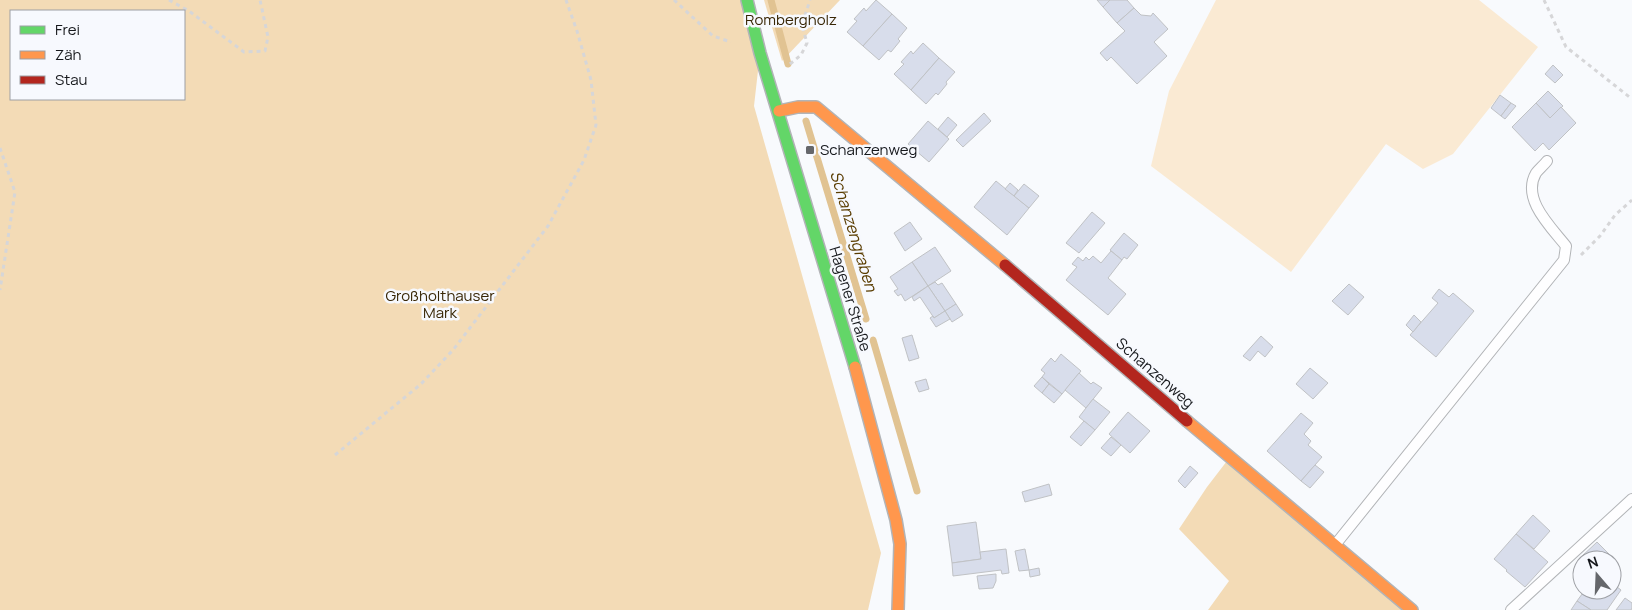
<svg xmlns="http://www.w3.org/2000/svg" width="1632" height="610" font-family="Manrope,sans-serif">
<style>
.green{fill:#faead3}
.forest{fill:#f3dbb6;fill-rule:evenodd}
.lines{fill:none;stroke-linecap:round;stroke-linejoin:round}
.stream{stroke:#e1c392;stroke-width:7}
.building{fill:#d8ddeb;stroke:#c0c2c5}
.lane-casing{stroke:#b2b4b7;stroke-width:12}
.fast-casing{stroke:#b2b4b7;stroke-width:14}
.slow-casing{stroke:#b2b4b7;stroke-width:14}
.jam-casing{stroke:#b2b4b7;stroke-width:14}
.path{stroke:#d6d6d8;stroke-width:3;stroke-dasharray:4 4;stroke-linecap:butt}
.lane{stroke:#fefeff;stroke-width:10}
.fast{stroke:#63d668;stroke-width:11}
.slow{stroke:#ff974d;stroke-width:11}
.jam{stroke:#b3261e;stroke-width:11}
.poi-dot{fill:#65676b;stroke:#f7f9fe;stroke-width:2}
.labels{text-anchor:middle;stroke-width:5;stroke-linejoin:round;paint-order:stroke}
.park-label{font-size:15px;fill:#382605;stroke:#f7f9fe}
.poi-label{font-size:15px;fill:#16181c;stroke:#f7f9fe;text-anchor:start}
.street-label{font-size:15px;fill:#16181c;stroke:#f7f9fe}
.water-label{font-size:16px;font-style:italic;fill:#5a3d01;stroke:#f7f9fe}
</style>
<rect width="100%" height="100%" fill="#f8fafd"/>
<!-- green -->
<polygon class="green" points="1216,0 1479,0 1538,47 1453,154 1423,169 1386,144 1291,272 1151,166 1169,91"/>
<!-- forest -->
<g class="forest">
<path d="M 0,0 L 747,0 L 760,53 L 754,106 L 881,553 L 868,610 L 0,610 ZM 11,11 L 184,11 L 184,99 L 11,99 Z"/>
<polygon points="764,0 840,0 782,61"/>
<polygon points="1230,457 1412,610 1208,610 1229,581 1179,529 1207,487"/>
</g>
<g class="lines">
<!-- stream -->
<g class="stream">
<polyline points="771,0 788,64"/>
<polyline points="806,121 866,319"/>
<polyline points="873,340 917,491"/>
</g>
</g>
<!-- building -->
<g class="building">
<polygon points="876,0 892,14 863,46 847,32 857,21 854,19 864,8 866,11"/>
<polygon points="1097,0 1110,0 1103,7"/>
<polygon points="1110,0 1127,0 1134,8 1117,23 1103,7"/>
<polygon points="1134,8 1141,15 1151,16 1153,13 1168,29 1154,42 1167,56 1137,84 1111,57 1107,61 1100,53 1125,31 1117,23"/>
<polygon points="892,14 907,28 898,39 900,41 891,52 888,50 879,60 863,46"/>
<polygon points="923,43 939,58 911,90 894,74 904,64 901,62 911,51 913,54"/>
<polygon points="939,58 955,72 946,82 947,84 938,95 936,93 926,104 911,90"/>
<polygon points="1553,65 1563,75 1555,83 1545,74"/>
<polygon points="1548,91 1563,106 1550,118 1536,103"/>
<polygon points="1500,95 1511,103 1501,116 1491,108"/>
<polygon points="1511,103 1516,106 1505,119 1501,116"/>
<polygon points="1536,103 1550,118 1561,107 1576,123 1549,150 1543,143 1535,151 1512,127"/>
<polygon points="984,113 991,121 963,147 956,140"/>
<polygon points="948,117 957,125 947,137 938,129"/>
<polygon points="928,121 949,139 929,162 908,144"/>
<polygon points="996,181 1029,208 1007,235 974,207"/>
<polygon points="1010,183 1018,190 1014,196 1005,189"/>
<polygon points="1024,184 1039,196 1029,208 1014,196"/>
<polygon points="1092,212 1105,223 1079,253 1066,243"/>
<polygon points="910,222 922,239 905,251 894,233"/>
<polygon points="1124,233 1138,245 1127,259 1124,257 1122,260 1110,250"/>
<polygon points="935,247 951,271 928,286 912,262"/>
<polygon points="1111,251 1122,260 1108,278 1126,294 1108,315 1066,280 1077,267 1072,264 1078,257 1083,261 1086,257 1089,260 1093,256 1101,263"/>
<polygon points="912,262 928,286 905,301 901,294 898,296 894,291 898,289 890,277"/>
<polygon points="935,282 938,285 942,283 956,304 945,311 928,286"/>
<polygon points="1349,284 1364,297 1348,315 1332,301"/>
<polygon points="928,286 945,311 934,318 920,297 914,301 912,297"/>
<polygon points="1439,289 1449,297 1453,293 1474,311 1436,357 1410,335 1438,303 1432,298"/>
<polygon points="956,304 963,315 952,322 945,311"/>
<polygon points="945,311 950,319 936,327 930,318 933,316 934,318"/>
<polygon points="1414,315 1421,322 1413,332 1406,325"/>
<polygon points="912,335 919,358 909,361 902,338"/>
<polygon points="1261,336 1273,347 1265,357 1258,351 1250,361 1243,356"/>
<polygon points="1061,354 1081,371 1062,394 1042,377 1045,373 1041,370 1051,358 1055,362"/>
<polygon points="1310,368 1328,383 1313,399 1296,384"/>
<polygon points="1079,373 1091,384 1093,382 1102,388 1086,408 1065,390"/>
<polygon points="1042,377 1049,384 1042,393 1034,386"/>
<polygon points="926,379 929,389 919,392 915,382"/>
<polygon points="1049,384 1062,394 1054,403 1042,393"/>
<polygon points="1093,399 1110,412 1095,430 1079,417"/>
<polygon points="1128,412 1150,431 1130,453 1109,434"/>
<polygon points="1301,413 1313,423 1304,434 1311,441 1308,445 1322,457 1301,481 1267,451"/>
<polygon points="1084,421 1095,430 1081,446 1070,437"/>
<polygon points="1111,437 1121,445 1111,456 1101,448"/>
<polygon points="1315,465 1324,472 1310,488 1301,481"/>
<polygon points="1190,466 1198,473 1185,488 1178,481"/>
<polygon points="1049,484 1052,495 1025,502 1022,492"/>
<polygon points="1533,515 1550,531 1534,549 1516,534"/>
<polygon points="976,522 981,559 952,563 947,526"/>
<polygon points="1516,534 1548,562 1525,587 1506,571 1507,570 1494,559"/>
<polygon points="1597,542 1612,557 1609,560 1582,560 1580,558"/>
<polygon points="1006,549 1009,573 1002,574 1001,570 953,576 952,563 981,559 980,552"/>
<polygon points="1025,549 1029,570 1019,571 1015,551"/>
<polygon points="1039,568 1040,575 1030,577 1029,570"/>
<polygon points="996,574 996,581 993,588 979,589 977,576"/>
<polygon points="1612,583 1621,590 1607,610 1591,610 1577,601 1585,590 1612,590"/>
<polygon points="1625,598 1632,603 1632,608 1631,610 1616,610"/>
<polygon points="1577,601 1591,610 1571,610"/>
</g>
<g class="lines">
<!-- lane casing -->
<g class="lane-casing">
<g id="lane">
<path d="M 1335,545 L 1564,260 L 1566,246 C 1551,227 1521,199 1536,173 C 1539,169 1544,165 1547,161"/>
<polyline points="1511,610 1632,499"/>
</g>
</g>
<!-- fast casing -->
<g class="fast-casing">
<polyline id="fast" points="747,0 760,53 855,367"/>
</g>
<!-- slow casing -->
<g class="slow-casing">
<g id="slow">
<polyline points="779,111 798,107 816,107 1005,265"/>
<polyline points="855,367 896,520 900,544 898,610"/>
<polyline points="1187,421 1412,610"/>
</g>
</g>
<!-- jam casing -->
<g class="jam-casing">
<polyline id="jam" points="1005,265 1187,421"/>
</g>
<!-- path -->
<g class="path">
<polyline points="169,0 189,11 244,52 265,51 268,37 260,0"/>
<polyline points="674,0 713,36 731,42"/>
<polyline points="1544,0 1566,47 1632,99"/>
<polyline points="790,64 801,55 807,43 802,25 810,0"/>
<polyline points="0,148 15,192 0,290"/>
<polyline points="1581,255 1600,236 1615,215 1632,200"/>
<polyline points="335,455 421,384 453,350 548,226 584,160 596,125 591,80 577,31 566,0"/>
</g>
<!-- lane -->
<use href="#lane" class="lane"/>
<!-- fast -->
<use href="#fast" class="fast"/>
<!-- slow -->
<use href="#slow" class="slow"/>
<!-- jam -->
<use href="#jam" class="jam"/>
</g>
<!-- markers -->
<rect class="poi-dot" x="805" y="145" width="10" height="10" rx="2.5"/>
<g class="labels">
<!-- park labels -->
<g class="park-label">
<text x="791" y="25">Rombergholz</text>
<text x="440" y="301">Großholthauser<tspan x="440" dy="17">Mark</tspan></text>
</g>
<!-- poi labels -->
<g class="poi-label">
<text x="820" y="155">Schanzenweg</text>
</g>
<!-- street labels -->
<g class="street-label">
<text transform="translate(850 299) rotate(73)" y="5">Hagener Straße</text>
<text transform="translate(1155 373) rotate(41)" y="5">Schanzenweg</text>
</g>
<!-- water labels -->
<g class="water-label">
<text transform="translate(854 231) rotate(73)" y="6">Schanzengraben</text>
</g>
</g>
<!-- legend -->
<rect x="10" y="10" width="175" height="90" fill="#f7f9fe" stroke="#9d9fa4"/>
<rect x="20" y="26" width="25" height="8" fill="#63d668" stroke="#9d9fa4"/>
<text x="55" y="35" font-size="15" fill="#16181c">Frei</text>
<rect x="20" y="51" width="25" height="8" fill="#ff974d" stroke="#9d9fa4"/>
<text x="55" y="60" font-size="15" fill="#16181c">Zäh</text>
<rect x="20" y="76" width="25" height="8" fill="#b3261e" stroke="#9d9fa4"/>
<text x="55" y="85" font-size="15" fill="#16181c">Stau</text>
<!-- north arrow -->
<g transform="translate(1597 575) rotate(341)"><circle r="24" fill="#f7f9fe" stroke="#9d9fa4"/>
<path d="M0-4L9 19L0 12L-9 19Z" fill="#65676b"/>
<text y="-8" font-size="14" font-weight="bold" text-anchor="middle" fill="#16181c">N</text>
</g>
</svg>
